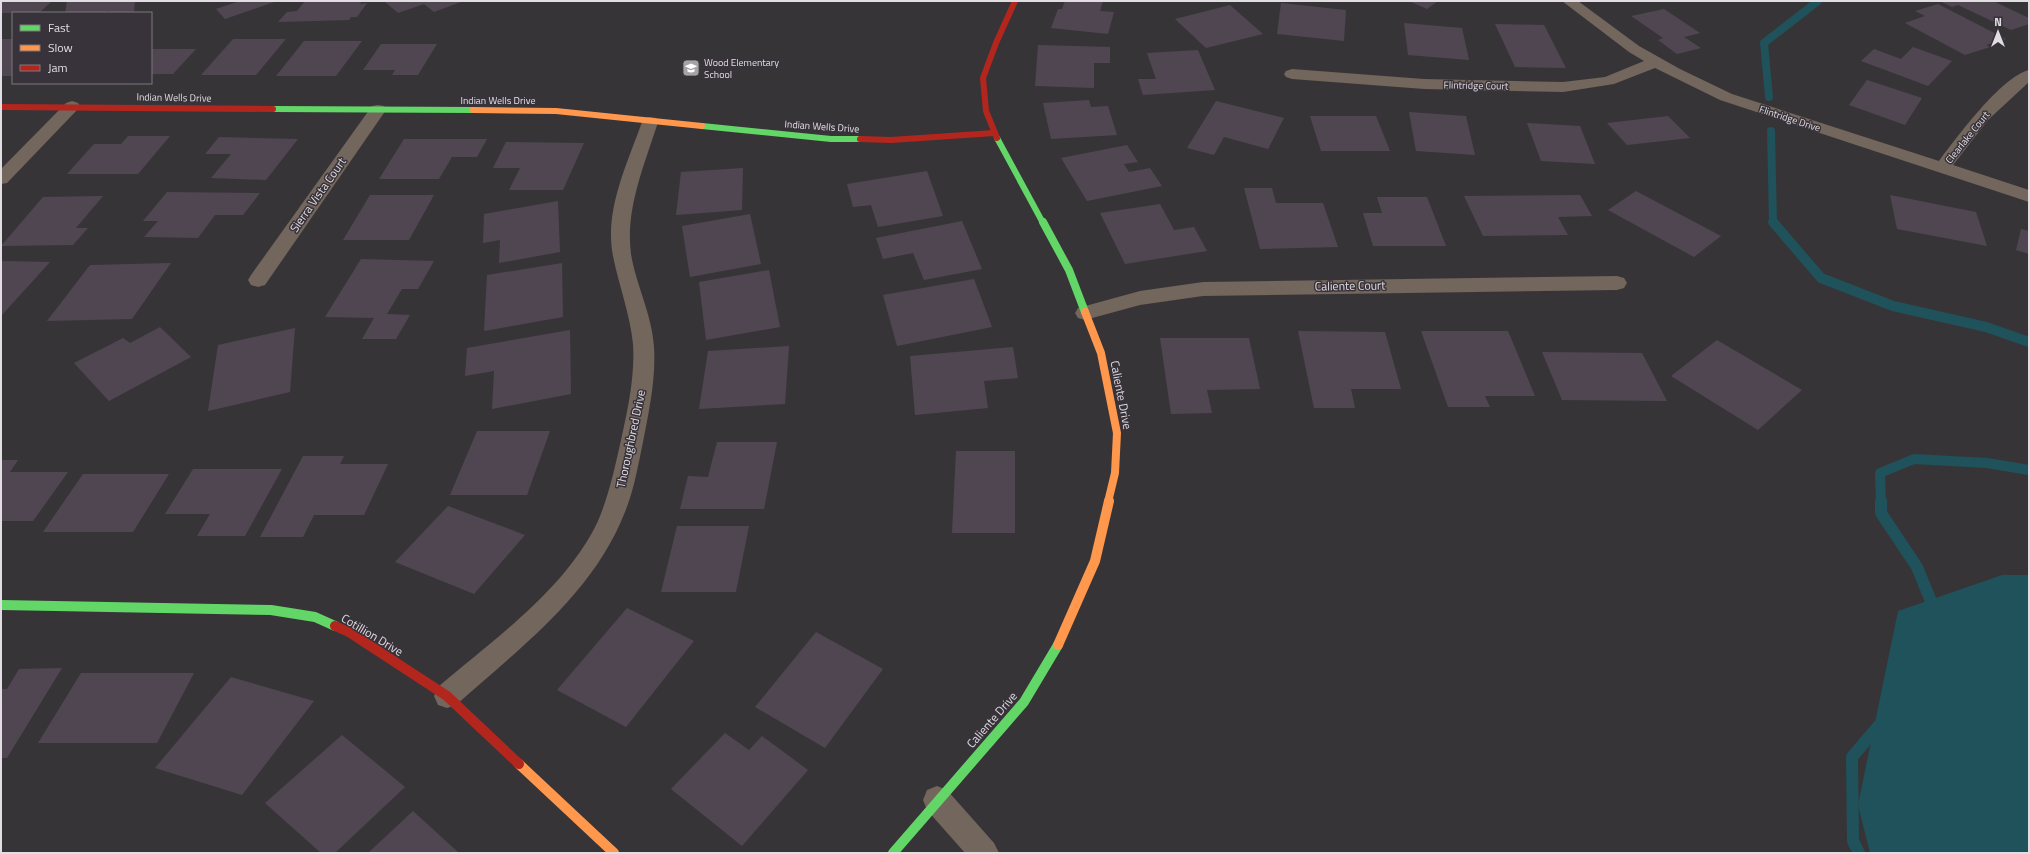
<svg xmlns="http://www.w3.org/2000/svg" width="2030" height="854" font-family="'Titillium Web',sans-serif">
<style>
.water{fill:#1f525b}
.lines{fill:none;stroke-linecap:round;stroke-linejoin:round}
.stream-far2{stroke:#1f525b;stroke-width:8}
.stream-far1{stroke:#1f525b;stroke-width:10}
.stream{stroke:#1f525b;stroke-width:12}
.building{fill:#504652}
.street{fill:#72665d;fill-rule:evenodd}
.fast-far2{stroke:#63d668;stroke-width:6}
.fast-far1{stroke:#63d668;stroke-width:8}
.fast{stroke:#63d668;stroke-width:10}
.slow-far2{stroke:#ff974d;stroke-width:6}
.slow-far1{stroke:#ff974d;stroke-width:8}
.slow{stroke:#ff974d;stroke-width:10}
.jam-far1{stroke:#b3261e;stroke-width:6}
.jam{stroke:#b3261e;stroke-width:10}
.labels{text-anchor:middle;stroke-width:3;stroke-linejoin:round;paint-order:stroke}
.far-poi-label{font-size:10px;fill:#e1dde2;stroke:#38323a;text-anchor:start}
.far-street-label{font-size:10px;fill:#e1dde2;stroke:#38323a}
.street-label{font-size:12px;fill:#e1dde2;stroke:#38323a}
</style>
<rect width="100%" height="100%" fill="#373438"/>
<!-- water -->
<polygon class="water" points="2002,575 2029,575 2029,853 1870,853 1858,805 1898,611"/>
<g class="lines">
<!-- stream-far2 -->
<g class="stream-far2">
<polyline points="1769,97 1764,43 1818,1"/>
<polyline points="1771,131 1773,223"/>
</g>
<!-- stream-far1 -->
<g class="stream-far1">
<polyline points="1773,222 1821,278 1893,306 1986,327 2029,342"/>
<polyline points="1881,502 1880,473 1914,459 1987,463 2029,470"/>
</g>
<!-- stream -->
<g class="stream">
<polyline points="1881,501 1881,513 1917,567 1935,611"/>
<polyline points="1859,853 1853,841 1852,757 1881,723"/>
</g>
</g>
<!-- building -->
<g class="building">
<polygon points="1,1 52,1 39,13 1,13"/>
<polygon points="67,1 135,1 134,13 108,13 109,11 99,13 65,13"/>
<polygon points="240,1 277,1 225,19 216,9"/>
<polygon points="305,1 362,1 360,4 367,3 357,17 351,17 349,20 278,22 287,12 297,11"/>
<polygon points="384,1 460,1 461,2 434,12 424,4 398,13"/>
<polygon points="1065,1 1103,1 1100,11 1114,12 1108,34 1051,28 1058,9 1062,9"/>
<polygon points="1409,1 1438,1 1427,9"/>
<polygon points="1940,1 1993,1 2029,18 2029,24 2011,30 1958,5 1952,7"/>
<polygon points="1281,3 1346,10 1344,41 1277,34"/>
<polygon points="1938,4 2006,39 1986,45 1990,47 1965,55 1905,23 1925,16 1915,11"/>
<polygon points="1230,5 1263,34 1206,48 1175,19"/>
<polygon points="1664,9 1700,33 1684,37 1701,48 1677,54 1658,40 1663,38 1631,16"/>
<polygon points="1404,23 1462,28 1469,60 1408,55"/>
<polygon points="1495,24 1544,25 1566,68 1515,67"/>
<rect x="1" y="39" width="12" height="37"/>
<polygon points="233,39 286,39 256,75 201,75"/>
<polygon points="304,41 362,41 336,76 276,76"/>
<polygon points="381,44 437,44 418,75 392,75 395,70 363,70"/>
<polygon points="1038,45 1110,47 1110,63 1094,63 1094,88 1035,86"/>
<polygon points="1913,47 1952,61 1928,86 1861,61 1874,49 1901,59"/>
<polygon points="151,49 196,49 173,74 151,74"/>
<polygon points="1198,50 1215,90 1143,95 1138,79 1156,79 1147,53"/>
<polygon points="1867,80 1922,98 1905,125 1849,105"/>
<polygon points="1089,100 1091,107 1108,106 1117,135 1051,139 1043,103"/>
<polygon points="1216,101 1284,118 1268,149 1224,137 1214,155 1187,148"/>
<polygon points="1409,112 1466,116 1475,155 1416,151"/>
<polygon points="1310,116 1376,116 1390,151 1321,151"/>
<polygon points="1668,116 1690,138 1627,145 1607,123"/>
<polygon points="1527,123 1580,126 1595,164 1541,161"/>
<polygon points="128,136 170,136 138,174 67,174 94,144 121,144"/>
<polygon points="219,137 298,139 266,180 211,178 231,154 205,154"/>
<polygon points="404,139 487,139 477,157 452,157 439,179 379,179"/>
<polygon points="506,142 584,143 563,190 509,190 520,168 493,168"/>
<polygon points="1127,145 1138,162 1124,164 1129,172 1150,168 1162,186 1087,201 1061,158"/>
<polygon points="743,168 742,210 676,215 681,172"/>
<polygon points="927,171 943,216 878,227 871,205 853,207 847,184"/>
<polygon points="1244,188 1272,188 1276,203 1323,203 1338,247 1260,249"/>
<polygon points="1636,191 1721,236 1694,257 1608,210"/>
<polygon points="167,192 260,193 243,215 215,215 198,238 144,237 158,221 143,221"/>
<polygon points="370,195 434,195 409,240 343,240"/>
<polygon points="1580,195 1592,216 1558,217 1568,235 1483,236 1464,196"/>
<polygon points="1890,195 1976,212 1987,246 1897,229"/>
<polygon points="103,196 76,228 88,228 73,245 1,246 43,197"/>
<polygon points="1377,197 1427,197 1446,246 1373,246 1363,213 1382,213"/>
<polygon points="558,201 560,252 499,263 500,240 483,243 484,214"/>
<polygon points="1160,204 1174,230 1194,227 1207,251 1125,264 1100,213"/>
<polygon points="750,214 761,264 690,277 682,226"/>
<polygon points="962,221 982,269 924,280 913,253 883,259 876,238"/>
<polygon points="2021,229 2029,231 2029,254 2016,250"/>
<polygon points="361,259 434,261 418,289 402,289 387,314 410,315 396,339 362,339 374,318 325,317"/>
<polygon points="1,261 50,262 1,316"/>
<polygon points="171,263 132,319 47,321 90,265"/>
<polygon points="562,263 563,317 484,331 487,275"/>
<polygon points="769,270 780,327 706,340 699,282"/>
<polygon points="974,279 992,327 897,346 883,295"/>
<polygon points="160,327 191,357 109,401 74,363 123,338 130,343"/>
<polygon points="295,328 290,392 208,411 218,345"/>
<polygon points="570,330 571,394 492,409 494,371 465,376 467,348"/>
<polygon points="1298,331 1385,332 1401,389 1351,389 1355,408 1314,408"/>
<polygon points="1421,331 1508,331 1535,396 1485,396 1490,407 1448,407"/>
<polygon points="1160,338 1249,338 1260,389 1207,390 1212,413 1171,414"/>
<polygon points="1717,340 1802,390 1758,430 1671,376"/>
<polygon points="789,346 785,404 699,409 708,351"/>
<polygon points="1013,347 1018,378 984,381 988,408 915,415 910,356"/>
<polygon points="1542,352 1642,353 1667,401 1562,400"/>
<polygon points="477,431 550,431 527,495 450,495"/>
<polygon points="717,442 777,442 764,509 680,509 688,476 708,477"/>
<polygon points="956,451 1015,451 1015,533 952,533"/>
<polygon points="303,456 344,456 340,464 388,464 364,515 314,515 303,537 260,537"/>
<polygon points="1,460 18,460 10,472 68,472 33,521 1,521"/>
<polygon points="193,469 282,469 245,536 197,536 210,514 165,514"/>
<polygon points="83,474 169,474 133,532 43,532"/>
<polygon points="448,506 525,535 474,594 395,562"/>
<polygon points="677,526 749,526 736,592 661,592"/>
<polygon points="627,608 694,641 626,727 557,690"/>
<polygon points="816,632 883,669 825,748 755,707"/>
<polygon points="62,668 7,758 1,758 1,689 7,689 19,669"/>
<polygon points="81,673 194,673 157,743 38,743"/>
<polygon points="231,677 314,701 242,795 155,768"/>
<polygon points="725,733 749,750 762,736 808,770 742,846 671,789"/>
<polygon points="342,735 405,787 335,853 321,853 265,803"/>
<polygon points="413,811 459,853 368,853"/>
</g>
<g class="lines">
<!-- street -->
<g class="street">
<path d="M 1562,1 L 1578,1 L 1639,46 L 1680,69 L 1732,94 L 1939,161 C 1957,137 2001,77 2029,70 L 2029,82 L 1988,120 L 1953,165 L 2029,190 L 2029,202 L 1720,100 L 1655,68 L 1614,84 L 1563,92 L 1424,89 L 1292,79 L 1286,77 L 1284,74 L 1286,71 L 1292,69 L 1424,79 L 1563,82 L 1605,77 L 1644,61 L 1629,52 Z"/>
<polygon points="72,101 78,103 80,106 78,109 7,183 1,184 1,169 66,103"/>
<polygon points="378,105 384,106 386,110 265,285 258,287 251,285 248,280 251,275 372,106"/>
<path d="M 650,117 L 656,118 L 658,122 C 645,164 625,208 631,254 C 636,285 652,314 654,347 C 656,379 649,411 643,442 C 638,466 634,490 625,512 C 593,594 520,648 456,705 L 447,708 L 438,705 L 434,696 L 438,687 C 493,640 566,589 598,521 C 609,495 615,467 621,440 C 628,409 635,376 633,344 C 630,314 619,286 613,256 C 604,211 627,164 642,122 L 644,118 Z"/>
<polygon points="1617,276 1624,278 1627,283 1624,288 1617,290 1203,296 1140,305 1085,320 1078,318 1075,313 1078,308 1140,291 1203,282"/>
<polygon points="937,786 947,790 994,843 999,853 965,853 927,810 923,800 927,790"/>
</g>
<!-- fast-far2 -->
<g class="fast-far2">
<polyline points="273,109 473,110"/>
<polyline points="702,126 831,139 860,139"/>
<polyline points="997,138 1043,223"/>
</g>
<!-- fast-far1 -->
<polyline class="fast-far1" points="1043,222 1069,270 1085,312"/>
<!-- fast -->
<g class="fast">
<polyline points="1,605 271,610 315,617 335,626"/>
<polyline points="893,853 1024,702 1058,645"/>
</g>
<!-- slow-far2 -->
<polyline class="slow-far2" points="473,110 556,111 702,126"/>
<!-- slow-far1 -->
<polyline class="slow-far1" points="1085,312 1101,353 1117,433 1115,473 1108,502"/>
<!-- slow -->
<g class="slow">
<polyline points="1058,645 1095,561 1109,501"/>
<polyline points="519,764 614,853"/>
</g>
<!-- jam-far1 -->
<g class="jam-far1">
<polyline points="1,107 273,109"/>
<polyline points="997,138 986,111 983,78 996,43 1015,1"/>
<polyline points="860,139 891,140 994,133"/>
</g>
<!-- jam -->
<polyline class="jam" points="335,626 349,632 447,696 519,764"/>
</g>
<!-- icons -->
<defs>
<g id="school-square" transform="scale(0.9)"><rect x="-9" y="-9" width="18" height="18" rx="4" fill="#a6a2a6" stroke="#38323a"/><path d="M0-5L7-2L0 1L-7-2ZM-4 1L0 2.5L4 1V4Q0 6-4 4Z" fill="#fff"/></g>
</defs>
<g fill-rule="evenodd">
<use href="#school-square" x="691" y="68"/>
</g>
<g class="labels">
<!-- far-poi labels -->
<g class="far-poi-label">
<text x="704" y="66">Wood Elementary<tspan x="704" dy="12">School</tspan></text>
</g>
<!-- far-street labels -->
<g class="far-street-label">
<text transform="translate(1476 85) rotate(1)" y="4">Flintridge Court</text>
<text transform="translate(174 97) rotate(1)" y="4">Indian Wells Drive</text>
<text x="498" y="104">Indian Wells Drive</text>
<text transform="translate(1790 118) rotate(18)" y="4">Flintridge Drive</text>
<text transform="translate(822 126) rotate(4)" y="4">Indian Wells Drive</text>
<text transform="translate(1967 137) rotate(-51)" y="4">Clearlake Court</text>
</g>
<!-- street labels -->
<g class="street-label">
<text transform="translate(318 195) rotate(-55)" y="4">Sierra Vista Court</text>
<text transform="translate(1350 286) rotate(-1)" y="4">Caliente Court</text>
<text transform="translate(1121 395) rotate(79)" y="4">Caliente Drive</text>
<text transform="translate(631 439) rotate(-78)" y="4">Thoroughbred Drive</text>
<text transform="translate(372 635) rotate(31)" y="4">Cotillion Drive</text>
<text transform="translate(992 720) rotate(-49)" y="4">Caliente Drive</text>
</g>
</g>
<!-- border -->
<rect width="2030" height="854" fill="none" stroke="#e1dde2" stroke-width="4"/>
<!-- legend -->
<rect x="12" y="12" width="140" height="72" fill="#38323a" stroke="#7c767d"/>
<rect x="20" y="25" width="20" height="6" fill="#63d668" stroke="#7c767d"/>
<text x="48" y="32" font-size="12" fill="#e1dde2">Fast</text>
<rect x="20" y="45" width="20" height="6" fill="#ff974d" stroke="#7c767d"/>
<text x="48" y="52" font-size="12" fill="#e1dde2">Slow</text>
<rect x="20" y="65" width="20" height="6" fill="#b3261e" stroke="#7c767d"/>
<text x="48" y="72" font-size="12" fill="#e1dde2">Jam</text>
<!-- north arrow -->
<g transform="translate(1998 32)" stroke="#38323a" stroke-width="3" paint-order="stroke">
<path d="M0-3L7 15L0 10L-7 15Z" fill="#e1dde2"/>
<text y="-6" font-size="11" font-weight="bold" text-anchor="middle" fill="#e1dde2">N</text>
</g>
</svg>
